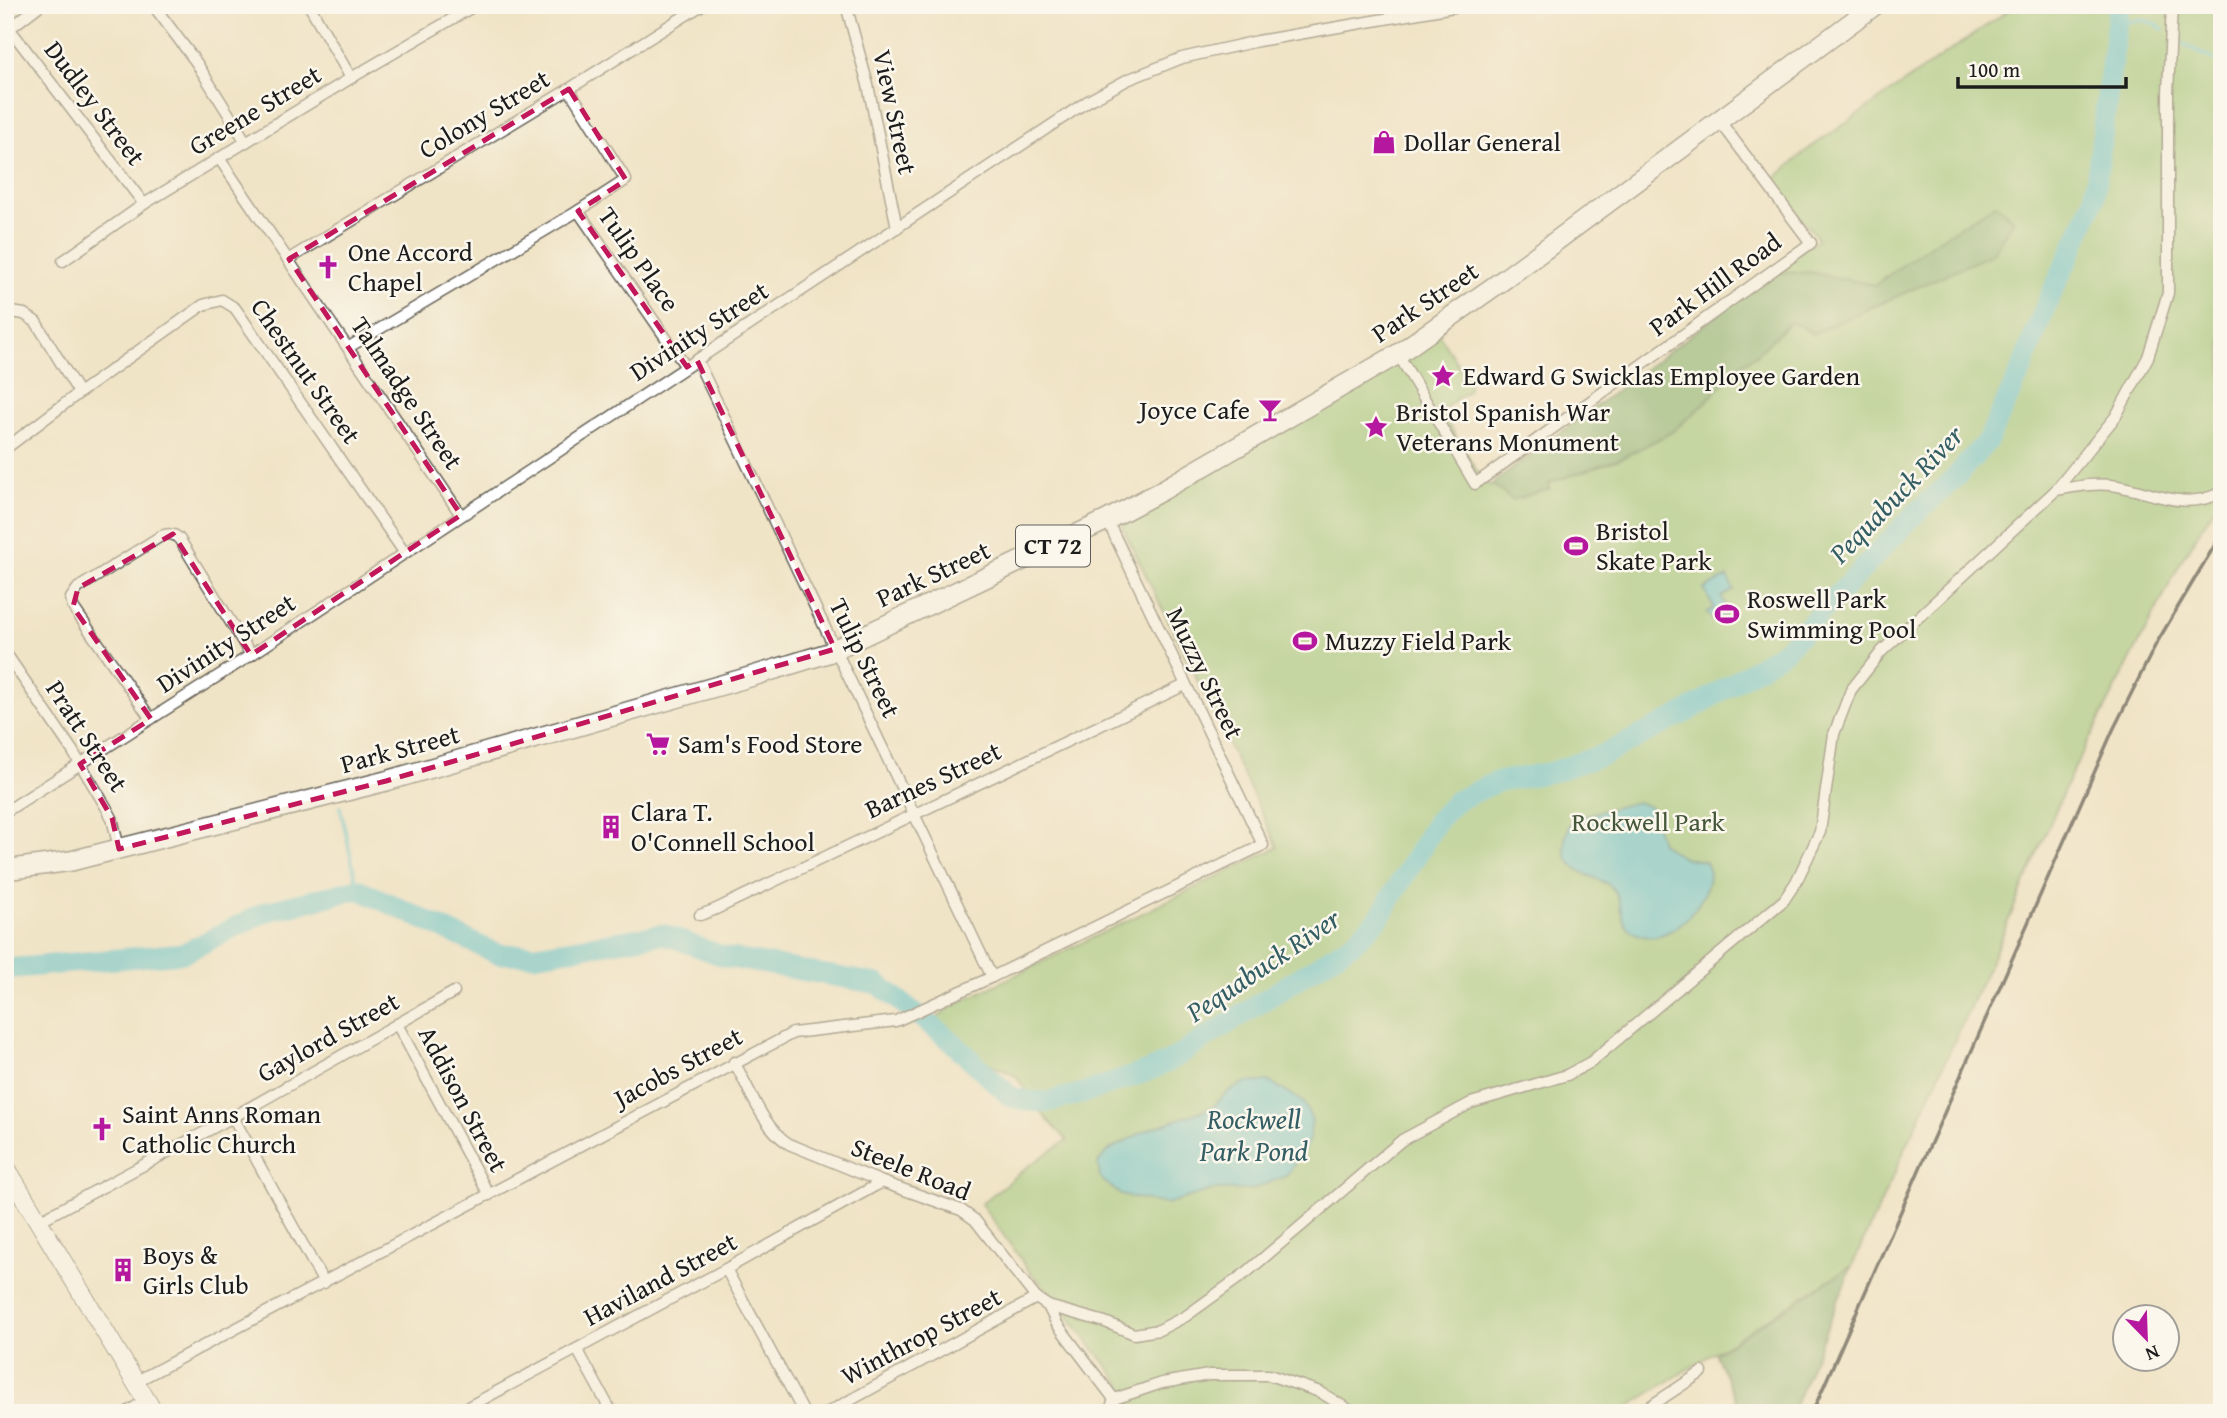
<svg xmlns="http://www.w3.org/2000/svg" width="2227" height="1418" font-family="'Gentium Book Plus',serif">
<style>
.green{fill:#92c575;stroke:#577048;stroke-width:2}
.forest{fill:#75aa66;stroke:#486341;stroke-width:2}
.water{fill:#56c2d1;stroke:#396f76;stroke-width:2}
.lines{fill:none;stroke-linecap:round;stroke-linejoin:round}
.stream{stroke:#56c2d1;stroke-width:3.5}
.river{stroke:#56c2d1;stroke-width:21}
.street-casing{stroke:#666258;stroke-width:13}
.primary-casing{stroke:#666258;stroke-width:20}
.highway-casing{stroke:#666258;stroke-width:22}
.street{stroke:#fff;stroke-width:10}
.primary{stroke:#fff;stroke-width:18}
.highway{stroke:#fff;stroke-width:19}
.rail{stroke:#1c1c1c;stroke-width:3.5}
.marked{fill:none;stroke:#c2185b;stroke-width:5;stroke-dasharray:14 9;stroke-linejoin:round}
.labels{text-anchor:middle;stroke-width:5;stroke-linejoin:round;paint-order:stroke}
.shield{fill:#fbf7ec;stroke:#5f5e5a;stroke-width:2}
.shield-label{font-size:24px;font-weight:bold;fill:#1c1c1c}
.street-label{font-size:26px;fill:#1c1c1c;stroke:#fbf7ec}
.poi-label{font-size:26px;fill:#1c1c1c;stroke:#fbf7ec;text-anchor:start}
.park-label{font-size:26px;fill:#45573b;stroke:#fbf7ec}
.water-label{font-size:28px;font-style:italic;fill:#335e64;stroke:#fbf7ec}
</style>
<rect width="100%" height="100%" fill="#fbf7ec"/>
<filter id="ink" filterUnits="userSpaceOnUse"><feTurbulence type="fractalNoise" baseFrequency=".0143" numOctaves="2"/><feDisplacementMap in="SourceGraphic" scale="14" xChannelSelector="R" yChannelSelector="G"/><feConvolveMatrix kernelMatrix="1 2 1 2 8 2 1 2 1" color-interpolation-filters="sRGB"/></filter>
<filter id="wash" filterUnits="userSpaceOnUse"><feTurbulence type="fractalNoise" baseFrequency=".00686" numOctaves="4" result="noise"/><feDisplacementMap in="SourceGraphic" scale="28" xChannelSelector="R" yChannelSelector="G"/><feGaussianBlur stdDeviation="1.57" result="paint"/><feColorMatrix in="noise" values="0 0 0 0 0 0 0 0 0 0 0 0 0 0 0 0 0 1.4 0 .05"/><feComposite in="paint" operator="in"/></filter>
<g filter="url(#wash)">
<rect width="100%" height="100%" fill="#f0e4c7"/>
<!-- green -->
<polygon class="green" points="2016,5 2222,5 2222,496 2184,556 2069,779 1995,952 1852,1266 1618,1413 1113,1413 1123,1386 1049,1292 1030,1272 981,1204 1027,1167 1067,1140 1045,1117 1016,1076 958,1049 937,1018 954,1005 1278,847 1123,528 1124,521 1439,334 1469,383 1469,390 1441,411 1476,470 1490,486 1818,239 1772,181 1807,150"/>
<!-- forest -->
<g class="forest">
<polygon points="1996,204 2014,220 1992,254 1812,334 1799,325 1789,323 1756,355 1739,366 1702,406 1672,432 1622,458 1549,483 1549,489 1512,500 1492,484 1773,273 1809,272 1875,285 1933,243"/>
<polygon points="1852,1266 1792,1413 1742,1413 1715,1353"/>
</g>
<!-- water -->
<g class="water">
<polygon points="1727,577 1734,590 1721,597 1730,612 1714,622 1707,612 1714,608 1704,589"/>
<path d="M 1637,802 L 1650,807 L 1661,843 L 1681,857 L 1706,862 C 1721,889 1673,950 1637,934 C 1615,925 1626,899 1609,885 C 1604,881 1596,879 1590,876 C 1564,865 1560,851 1569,825 L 1582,816 Z"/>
<polygon points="1246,1082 1270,1082 1303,1102 1312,1120 1308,1144 1286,1176 1251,1190 1212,1190 1166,1204 1121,1195 1100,1178 1098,1163 1109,1150 1145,1131 1213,1107 1226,1093"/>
</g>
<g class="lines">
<!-- stream -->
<g class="stream">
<path d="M 2118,24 C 2135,19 2148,18 2163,29"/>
<polyline points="2178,41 2222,64"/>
<polyline points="340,807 358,889"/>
</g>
<!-- river -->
<polyline class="river" points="5,969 184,953 265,912 358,889 498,954 535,955 663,934 725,957 878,984 951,1041 1011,1097 1028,1101 1046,1102 1084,1093 1148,1071 1170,1061 1353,943 1379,918 1437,821 1456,801 1496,782 1552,772 1605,754 1687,712 1784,651 1915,514 1953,480 1988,440 2021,371 2046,305 2073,249 2094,199 2119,5"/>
</g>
</g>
<g filter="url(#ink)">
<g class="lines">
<!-- street casing -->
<g class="street-casing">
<g id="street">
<polyline points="153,5 196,62 246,142"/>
<polyline points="309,5 351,78"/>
<polyline points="846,5 868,85 897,228"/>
<polyline points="9,28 144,204"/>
<polyline points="5,32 40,5"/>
<polyline points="219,158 461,515"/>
<polyline points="578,211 686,367"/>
<polyline points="289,259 569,89 702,5"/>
<polyline points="63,261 144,204 351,78 476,5"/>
<polyline points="5,311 24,314 36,322 79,393"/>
<polyline points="349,347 578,211 626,180 569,89"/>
<polyline points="1398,354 1475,484 1811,243 1719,120"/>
<polyline points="697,360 992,977"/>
<polyline points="5,449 79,393 203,305 222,300 235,308 404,552"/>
<path d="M 2056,490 C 2075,487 2092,483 2111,485 C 2151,490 2182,513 2222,492"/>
<polyline points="5,652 72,750 106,807 112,818 119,849"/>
<path d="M 151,719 L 73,607 L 71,598 L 78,588 L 161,536 C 169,533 175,533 180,540 L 251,655"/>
<polyline points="5,812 251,655 1088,101 1127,80 1182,58 1258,41 1465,5"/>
<polyline points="700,915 714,910 1185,685"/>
<polyline points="397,1024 489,1195"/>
<path d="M 734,1062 C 750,1089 762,1127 789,1144 L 882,1182 L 961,1210 L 975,1220 L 1036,1298 L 1048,1306 L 1057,1324 L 1114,1399"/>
<polyline points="233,1117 324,1283"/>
<polyline points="39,1221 233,1117 454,992"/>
<polyline points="726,1269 804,1413"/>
<polyline points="1048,1306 1105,1322 1134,1334 1159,1330 1186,1316 1247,1272 1402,1140 1471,1103 1567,1075 1591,1062 1784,900 1796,882 1820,832 1834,734 1851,690 1882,651 2056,490 2116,416 2148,357 2168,293 2168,93 2172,5"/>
<polyline points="577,1349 612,1413"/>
<polyline points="135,1382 793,1033 896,1021 992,977 1263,845 1107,520"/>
<polyline points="1114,1399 1162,1383 1209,1375 1269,1375 1320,1392 1354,1413"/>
<polyline points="126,1413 146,1400"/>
<polyline points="457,1413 726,1269 882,1182"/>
<polyline points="827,1413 1036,1298"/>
<polyline points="1109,1413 1114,1399"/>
<polyline points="1640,1413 1702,1372"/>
</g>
</g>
<!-- primary casing -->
<g class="primary-casing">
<polyline id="primary" points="5,1166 154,1413"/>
</g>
<!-- highway casing -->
<g class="highway-casing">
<polyline id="highway" points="5,870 71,861 386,781 753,676 828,653 844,645 1107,520 1161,491 1398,354 1506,278 1875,5"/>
</g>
<!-- street -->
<use href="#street" class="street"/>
<!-- primary -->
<use href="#primary" class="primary"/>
<!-- highway -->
<use href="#highway" class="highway"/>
<!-- rail -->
<polyline class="rail" points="1812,1413 2113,730 2156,644 2222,533"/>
</g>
</g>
<!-- marked area -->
<path d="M0 0H2227V1418H0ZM 569,89 L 626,180 L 578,211 L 687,367 L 697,360 L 835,649 L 386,781 L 119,849 L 112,818 L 80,764 L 151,719 L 73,607 L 78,588 L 173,534 L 251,655 L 461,515 L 289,259 Z" fill="#f0e4c7" fill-opacity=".55" fill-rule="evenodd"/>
<path class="marked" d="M 569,89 L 626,180 L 578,211 L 687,367 L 697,360 L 835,649 L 386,781 L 119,849 L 112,818 L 80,764 L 151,719 L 73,607 L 78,588 L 173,534 L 251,655 L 461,515 L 289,259 Z"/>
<!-- icons -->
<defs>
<g id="shop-bare" transform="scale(1.89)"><path d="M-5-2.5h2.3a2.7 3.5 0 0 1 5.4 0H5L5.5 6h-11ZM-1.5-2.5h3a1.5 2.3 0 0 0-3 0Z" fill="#b5179e" stroke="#fbf7ec" stroke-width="2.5" paint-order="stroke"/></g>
<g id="church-bare" transform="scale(1.89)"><path d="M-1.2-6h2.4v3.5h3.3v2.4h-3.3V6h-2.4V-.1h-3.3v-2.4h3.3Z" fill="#b5179e" stroke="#fbf7ec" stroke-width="2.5" paint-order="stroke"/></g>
<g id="sight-bare" transform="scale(1.89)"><path d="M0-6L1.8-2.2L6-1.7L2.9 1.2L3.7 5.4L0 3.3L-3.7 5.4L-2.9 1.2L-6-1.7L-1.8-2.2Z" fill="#b5179e" stroke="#fbf7ec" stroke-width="2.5" paint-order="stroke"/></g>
<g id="bar-bare" transform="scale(1.89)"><path d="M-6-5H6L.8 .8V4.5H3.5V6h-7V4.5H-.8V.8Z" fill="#b5179e" stroke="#fbf7ec" stroke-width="2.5" paint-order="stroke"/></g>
<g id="stadium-bare" transform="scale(1.89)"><path d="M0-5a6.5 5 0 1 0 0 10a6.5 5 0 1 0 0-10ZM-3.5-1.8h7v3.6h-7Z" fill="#b5179e" stroke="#fbf7ec" stroke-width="2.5" paint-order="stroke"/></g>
<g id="supermarket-bare" transform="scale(1.89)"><path d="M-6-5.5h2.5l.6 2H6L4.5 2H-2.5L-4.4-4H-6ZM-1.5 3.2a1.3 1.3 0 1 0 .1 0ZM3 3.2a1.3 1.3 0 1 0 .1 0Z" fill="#b5179e" stroke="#fbf7ec" stroke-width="2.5" paint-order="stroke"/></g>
<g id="building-bare" transform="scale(1.89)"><path d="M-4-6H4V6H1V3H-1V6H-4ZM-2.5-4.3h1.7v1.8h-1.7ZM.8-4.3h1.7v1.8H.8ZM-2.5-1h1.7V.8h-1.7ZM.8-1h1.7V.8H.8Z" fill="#b5179e" stroke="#fbf7ec" stroke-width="2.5" paint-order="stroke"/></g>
</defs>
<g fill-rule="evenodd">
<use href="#shop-bare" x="1384" y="142"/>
<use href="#church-bare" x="328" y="267"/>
<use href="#sight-bare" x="1443" y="376"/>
<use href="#bar-bare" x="1270" y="410"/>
<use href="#sight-bare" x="1376" y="427"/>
<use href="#stadium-bare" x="1576" y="546"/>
<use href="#stadium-bare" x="1727" y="614"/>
<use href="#stadium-bare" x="1305" y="641"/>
<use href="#supermarket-bare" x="658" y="744"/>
<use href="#building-bare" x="611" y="827"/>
<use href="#church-bare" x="102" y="1129"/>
<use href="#building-bare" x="123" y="1270"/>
</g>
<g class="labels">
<!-- shield labels -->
<rect class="shield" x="1016" y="525.5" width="74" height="41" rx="5"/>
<g class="shield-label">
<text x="1053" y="554">CT 72</text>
</g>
<!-- street labels -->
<g class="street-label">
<text transform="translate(95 103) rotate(53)" y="9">Dudley Street</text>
<text transform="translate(255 110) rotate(-31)" y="9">Greene Street</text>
<text transform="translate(895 112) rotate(78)" y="9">View Street</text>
<text transform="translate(484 114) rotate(-31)" y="9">Colony Street</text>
<text transform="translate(639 259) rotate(55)" y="9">Tulip Place</text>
<text transform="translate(1715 284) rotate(-36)" y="9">Park Hill Road</text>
<text transform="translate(1425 302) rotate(-34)" y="9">Park Street</text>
<text transform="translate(699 331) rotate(-33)" y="9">Divinity Street</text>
<text transform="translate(306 371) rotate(55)" y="9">Chestnut Street</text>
<text transform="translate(407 393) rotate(56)" y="9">Talmadge Street</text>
<text transform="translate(933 574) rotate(-25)" y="9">Park Street</text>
<text transform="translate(226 643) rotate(-33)" y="9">Divinity Street</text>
<text transform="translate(865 658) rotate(64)" y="9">Tulip Street</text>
<text transform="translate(1205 673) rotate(64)" y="9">Muzzy Street</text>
<text transform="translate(87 736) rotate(57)" y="9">Pratt Street</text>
<text transform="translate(400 749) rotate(-15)" y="9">Park Street</text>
<text transform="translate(933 780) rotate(-25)" y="9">Barnes Street</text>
<text transform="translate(328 1037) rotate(-29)" y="9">Gaylord Street</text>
<text transform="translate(678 1067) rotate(-28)" y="9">Jacobs Street</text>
<text transform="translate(463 1099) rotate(62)" y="9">Addison Street</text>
<text transform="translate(911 1169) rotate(22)" y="9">Steele Road</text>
<text transform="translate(660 1279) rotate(-28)" y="9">Haviland Street</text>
<text transform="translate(921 1336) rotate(-28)" y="9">Winthrop Street</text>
</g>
<!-- poi labels -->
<g class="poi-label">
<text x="1404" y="151">Dollar General</text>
<text x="348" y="261">One Accord<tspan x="348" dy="30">Chapel</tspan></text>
<text x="1463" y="385">Edward G Swicklas Employee Garden</text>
<text x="1250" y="419" text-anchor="end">Joyce Cafe</text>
<text x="1396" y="421">Bristol Spanish War<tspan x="1396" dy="30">Veterans Monument</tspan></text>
<text x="1596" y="540">Bristol<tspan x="1596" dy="30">Skate Park</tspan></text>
<text x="1747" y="608">Roswell Park<tspan x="1747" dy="30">Swimming Pool</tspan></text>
<text x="1325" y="650">Muzzy Field Park</text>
<text x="678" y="753">Sam's Food Store</text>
<text x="631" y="821">Clara T.<tspan x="631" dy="30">O'Connell School</tspan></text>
<text x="122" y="1123">Saint Anns Roman<tspan x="122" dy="30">Catholic Church</tspan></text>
<text x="143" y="1264">Boys &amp;<tspan x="143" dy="30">Girls Club</tspan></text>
</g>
<!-- park labels -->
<g class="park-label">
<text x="1648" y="831">Rockwell Park</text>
</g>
<!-- water labels -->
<g class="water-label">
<text transform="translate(1896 494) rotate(-46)" y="10">Pequabuck River</text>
<text transform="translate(1263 965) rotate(-34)" y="10">Pequabuck River</text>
<text x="1254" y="1129">Rockwell<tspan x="1254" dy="32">Park Pond</tspan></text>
</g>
</g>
<!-- margin -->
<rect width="2227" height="1418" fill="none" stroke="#fbf7ec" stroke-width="28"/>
<!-- north arrow -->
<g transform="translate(2146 1338) rotate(157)"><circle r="33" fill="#fbf7ec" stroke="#a29f99" stroke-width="2"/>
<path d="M0-5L12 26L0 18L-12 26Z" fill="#b5179e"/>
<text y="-10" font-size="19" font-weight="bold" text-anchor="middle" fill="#1c1c1c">N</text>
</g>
<!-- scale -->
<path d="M1958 77v10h168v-10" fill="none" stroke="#1c1c1c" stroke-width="3.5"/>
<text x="1968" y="77" font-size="21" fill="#1c1c1c" stroke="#fbf7ec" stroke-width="5" paint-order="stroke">100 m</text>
</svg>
